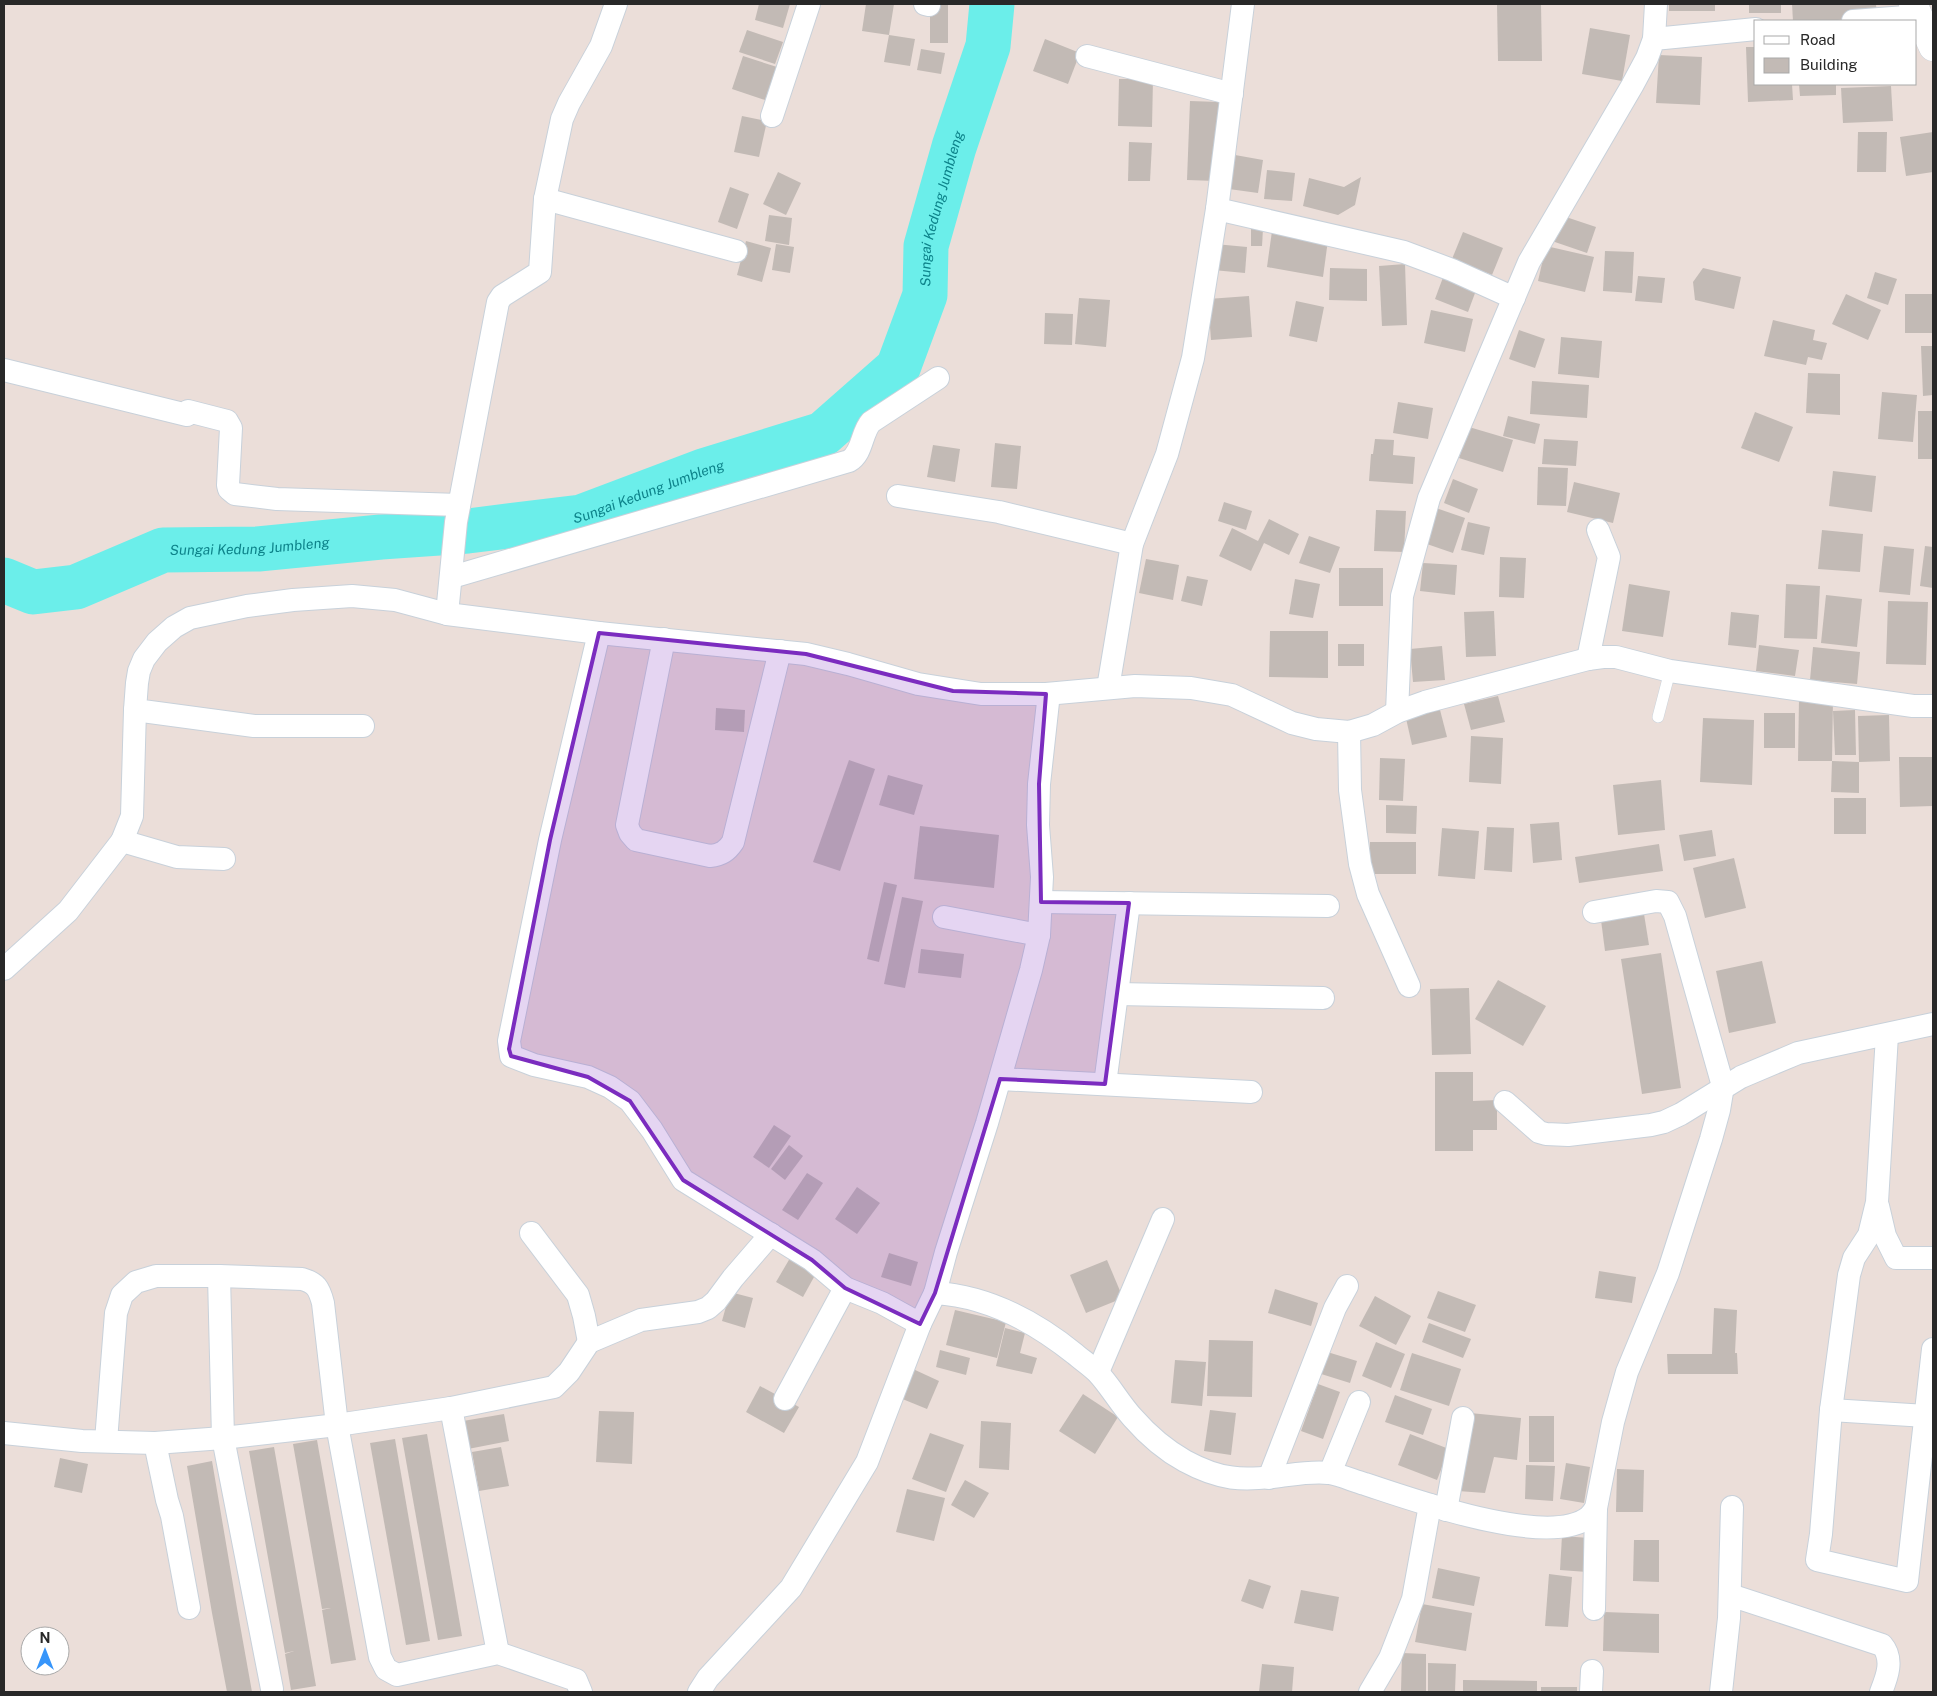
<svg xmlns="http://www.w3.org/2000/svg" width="1937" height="1696" font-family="'Public Sans',sans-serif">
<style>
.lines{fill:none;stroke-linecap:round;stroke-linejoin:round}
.river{stroke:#6beeea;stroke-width:45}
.building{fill:#c2bab5}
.service-casing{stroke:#c8d1da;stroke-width:12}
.minor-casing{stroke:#c8d1da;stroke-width:24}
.tertiary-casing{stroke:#c8d1da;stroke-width:29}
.service{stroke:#fff;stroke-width:11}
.minor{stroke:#fff;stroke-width:22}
.tertiary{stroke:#fff;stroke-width:28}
.marked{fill:#7b2cbf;fill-opacity:0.2;stroke:#7b2cbf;stroke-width:4;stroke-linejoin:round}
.labels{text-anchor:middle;stroke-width:4;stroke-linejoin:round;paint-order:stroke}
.water-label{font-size:14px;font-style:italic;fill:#0d838a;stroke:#fff}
</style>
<rect width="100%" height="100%" fill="#ebded9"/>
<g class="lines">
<!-- river -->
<path class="river" id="s1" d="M 4,580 L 33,592 L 76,587 L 163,550 L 258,549 L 381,537 L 468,531 L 581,517 L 703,471 L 823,434 L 898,368 L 925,295 L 926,246 L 954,147 L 988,46 L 992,4"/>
</g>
<!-- building -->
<g class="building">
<polygon points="759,4 790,4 783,28 755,20"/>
<polygon points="866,4 894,4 889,35 915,39 910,66 884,62 889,35 862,31"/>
<polygon points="1497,4 1541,4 1542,61 1498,61"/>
<rect x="1669" y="4" width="46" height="7"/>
<rect x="1749" y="4" width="32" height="9"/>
<polygon points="1792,4 1876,4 1877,17 1824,21 1793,21"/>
<rect x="930" y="5" width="18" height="38"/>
<polygon points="1590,28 1630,35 1622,81 1582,74"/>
<polygon points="747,30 783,42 775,64 739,52"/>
<polygon points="1045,39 1080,53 1068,84 1033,71"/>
<polygon points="1746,47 1756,47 1756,84 1792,84 1793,100 1748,102"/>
<polygon points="921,49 945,53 941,74 917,70"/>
<polygon points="1659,55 1702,57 1700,105 1656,103"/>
<polygon points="743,56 777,67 765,100 732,89"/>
<polygon points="1119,79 1153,79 1152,127 1118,126"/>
<polygon points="1799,84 1836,84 1836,95 1800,96"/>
<polygon points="1891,86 1893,121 1843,123 1841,88"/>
<polygon points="1190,101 1219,102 1216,181 1187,180"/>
<polygon points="742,116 767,121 759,157 734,152"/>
<polygon points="1858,132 1887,132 1886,172 1857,172"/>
<polygon points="1933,132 1933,172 1906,176 1900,137"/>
<polygon points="1129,142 1152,143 1150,181 1128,181"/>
<polygon points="1235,155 1263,160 1258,193 1229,189"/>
<polygon points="1267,170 1295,173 1292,201 1264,199"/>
<polygon points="778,172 801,183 786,215 763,204"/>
<polygon points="1361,177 1355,205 1338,215 1303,206 1309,178 1344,187"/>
<polygon points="730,187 749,194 737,229 718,222"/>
<polygon points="769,215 792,218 789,245 765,241"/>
<polygon points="1560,215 1596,227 1587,253 1552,241"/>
<polygon points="1251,229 1263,229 1262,246 1251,246"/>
<polygon points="1272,231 1328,240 1323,277 1267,267"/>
<polygon points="1463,232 1503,248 1492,275 1452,259"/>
<polygon points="746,241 771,248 762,282 737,275"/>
<polygon points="776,244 794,247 790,273 772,270"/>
<polygon points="1215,244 1247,247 1245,273 1213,270"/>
<polygon points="1546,246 1594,257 1585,292 1538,281"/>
<polygon points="1605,251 1634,252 1632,293 1603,291"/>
<polygon points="1405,264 1407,325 1382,326 1379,266"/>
<polygon points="1330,268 1367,269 1367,301 1329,300"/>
<polygon points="1703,268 1741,277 1734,309 1695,300 1693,282"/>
<polygon points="1445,272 1478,285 1468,312 1435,299"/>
<polygon points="1875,272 1897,279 1888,305 1867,298"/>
<polygon points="1638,276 1665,278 1662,303 1635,301"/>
<polygon points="1846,294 1881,310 1868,340 1832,324"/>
<rect x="1905" y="294" width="28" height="39"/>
<polygon points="1249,296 1252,337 1211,340 1208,299"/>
<polygon points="1079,298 1110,300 1106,347 1075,344"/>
<polygon points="1296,301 1324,307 1317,342 1289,336"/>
<polygon points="1431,310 1473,319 1465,352 1424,343"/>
<polygon points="1045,313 1073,314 1072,345 1044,344"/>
<polygon points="1773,320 1815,330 1813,340 1827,343 1822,360 1808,357 1806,365 1764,356"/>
<polygon points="1519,330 1545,339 1535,368 1509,359"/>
<polygon points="1561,337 1602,341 1599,378 1558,374"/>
<polygon points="1921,346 1933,346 1933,395 1923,396"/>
<polygon points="1808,373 1840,374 1840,415 1806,413"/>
<polygon points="1532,381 1589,385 1587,418 1530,414"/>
<polygon points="1882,392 1917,395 1913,442 1878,439"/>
<polygon points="1398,402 1433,408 1428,439 1393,433"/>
<rect x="1918" y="411" width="15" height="48"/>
<polygon points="1755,412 1793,427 1779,462 1741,448"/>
<polygon points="1508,416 1540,424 1535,444 1503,436"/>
<polygon points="1469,427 1513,440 1503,472 1459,458"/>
<polygon points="1375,439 1394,440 1393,455 1415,457 1413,484 1369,481 1371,454 1373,454"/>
<polygon points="1544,439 1578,441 1576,466 1542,464"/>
<polygon points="995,443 1021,446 1017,489 991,487"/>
<polygon points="933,445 960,449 955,482 927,477"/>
<polygon points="1538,467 1568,468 1566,506 1537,505"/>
<polygon points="1833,471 1876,476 1872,512 1829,506"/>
<polygon points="1453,479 1478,489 1469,513 1444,503"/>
<polygon points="1574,482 1620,493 1613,523 1567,512"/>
<polygon points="1224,502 1252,511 1246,530 1218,521"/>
<polygon points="1436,508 1465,518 1453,553 1424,543"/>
<polygon points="1376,510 1406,511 1404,552 1374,551"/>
<polygon points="1269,519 1299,534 1289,555 1264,543 1251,571 1219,556 1232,528 1258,541"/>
<polygon points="1468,522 1490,527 1484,555 1461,550"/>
<polygon points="1822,530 1863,534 1860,572 1818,569"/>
<polygon points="1309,536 1340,547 1330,573 1299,563"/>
<polygon points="1884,546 1914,549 1910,595 1879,592"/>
<polygon points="1925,546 1933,547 1933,588 1920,586"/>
<polygon points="1500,557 1526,558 1524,598 1499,597"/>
<polygon points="1146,559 1179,565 1173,600 1139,593"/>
<polygon points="1423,563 1457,565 1455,595 1420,591"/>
<rect x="1339" y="568" width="44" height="38"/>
<polygon points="1187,576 1208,580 1202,606 1181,601"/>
<polygon points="1295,579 1320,584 1313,618 1289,614"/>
<polygon points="1629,584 1670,591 1663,637 1622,631"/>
<polygon points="1786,584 1820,586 1817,639 1784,638"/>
<polygon points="1826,595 1862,599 1857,647 1821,643"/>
<polygon points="1888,601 1928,602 1926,665 1886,664"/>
<polygon points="1494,611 1496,656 1466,657 1464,612"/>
<polygon points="1731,612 1759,615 1756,648 1728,645"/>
<polygon points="1270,631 1328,631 1328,678 1269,677"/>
<rect x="1338" y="644" width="26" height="22"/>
<polygon points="1759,645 1799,650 1795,676 1756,671"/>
<polygon points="1442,646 1445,680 1413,682 1410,649"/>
<polygon points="1813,647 1860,652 1857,684 1810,680"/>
<polygon points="1498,696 1505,722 1471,730 1464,704"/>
<polygon points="1799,699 1833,699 1832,761 1798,761"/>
<polygon points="1439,706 1447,737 1412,745 1405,714"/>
<polygon points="716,708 745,710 744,732 715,730"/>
<polygon points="1855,710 1856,755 1835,755 1833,711"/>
<rect x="1764" y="713" width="31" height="35"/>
<polygon points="1889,715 1890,761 1859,762 1858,716"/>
<polygon points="1703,718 1754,720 1752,785 1700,782"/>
<polygon points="1471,736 1503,738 1501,784 1469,782"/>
<polygon points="1899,757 1933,757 1933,806 1900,807"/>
<polygon points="1380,758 1405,759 1403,801 1379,800"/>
<polygon points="849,760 875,769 840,871 813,862"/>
<polygon points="1832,761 1859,762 1859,793 1831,792"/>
<polygon points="888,775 923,785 914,815 879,805"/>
<polygon points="1661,780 1665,830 1618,835 1613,785"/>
<rect x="1834" y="798" width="32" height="36"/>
<polygon points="1386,805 1417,806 1416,834 1386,833"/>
<polygon points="1559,822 1562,860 1533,863 1530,824"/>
<polygon points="920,826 999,835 994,888 914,879"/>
<polygon points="1487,827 1514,828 1512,872 1484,870"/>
<polygon points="1442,828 1479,831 1475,879 1438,876"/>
<polygon points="1712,830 1716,856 1684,861 1679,835"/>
<polygon points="1370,842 1416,842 1416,874 1369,874"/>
<polygon points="1659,844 1663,871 1579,883 1575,857"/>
<polygon points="1734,858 1746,908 1705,918 1693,868"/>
<polygon points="884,882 897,885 879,962 867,959"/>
<polygon points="902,897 923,901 905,988 884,984"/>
<polygon points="1644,914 1649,945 1605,951 1601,920"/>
<polygon points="921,949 964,954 961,978 918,973"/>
<polygon points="1661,953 1681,1088 1642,1094 1621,959"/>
<polygon points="1762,961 1776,1023 1729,1033 1716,971"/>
<polygon points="1498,980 1546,1006 1523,1046 1475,1019"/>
<polygon points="1469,988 1471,1054 1432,1055 1430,989"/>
<polygon points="1435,1072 1473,1072 1473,1101 1497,1100 1497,1130 1473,1130 1473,1151 1435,1151"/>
<polygon points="774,1125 791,1136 769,1168 753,1157"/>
<polygon points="789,1145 803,1156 785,1180 771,1169"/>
<polygon points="807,1173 823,1183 798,1220 782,1210"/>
<polygon points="857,1187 880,1203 857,1234 835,1219"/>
<polygon points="793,1253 819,1268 803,1297 776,1282"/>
<polygon points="889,1253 918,1262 911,1286 881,1277"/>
<polygon points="1107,1260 1123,1298 1086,1313 1070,1275"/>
<polygon points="1599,1271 1636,1277 1632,1303 1595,1298"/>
<polygon points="1275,1289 1318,1303 1311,1326 1268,1313"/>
<polygon points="1438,1291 1476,1305 1465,1332 1427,1318"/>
<polygon points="730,1292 753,1298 745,1328 722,1321"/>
<polygon points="1375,1296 1411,1316 1396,1345 1359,1326"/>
<polygon points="1714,1308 1737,1310 1735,1353 1737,1353 1738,1374 1668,1374 1667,1354 1712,1354"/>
<polygon points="955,1310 1006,1322 997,1358 946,1345"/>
<polygon points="1429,1323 1471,1339 1463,1358 1422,1342"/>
<polygon points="1005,1328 1025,1333 1020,1353 1037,1358 1032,1374 996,1366"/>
<polygon points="1209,1340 1253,1341 1252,1397 1207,1396"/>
<polygon points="1376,1342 1405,1354 1391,1388 1362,1376"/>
<polygon points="940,1350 970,1358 966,1375 936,1367"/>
<polygon points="1324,1351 1357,1361 1350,1383 1318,1373"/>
<polygon points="1412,1353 1461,1369 1449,1406 1400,1390"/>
<polygon points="1175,1360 1206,1362 1202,1406 1171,1403"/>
<polygon points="913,1369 939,1381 927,1409 900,1398"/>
<polygon points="1318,1384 1340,1392 1323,1439 1301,1431"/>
<polygon points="760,1386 799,1407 784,1433 746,1412"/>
<polygon points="1083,1394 1118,1417 1095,1454 1059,1431"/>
<polygon points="1395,1395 1432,1409 1423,1435 1385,1422"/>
<polygon points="1210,1410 1236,1413 1231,1455 1204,1451"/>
<polygon points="599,1411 634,1412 632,1464 596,1462"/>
<polygon points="1470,1413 1521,1418 1517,1460 1494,1457 1485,1493 1458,1491"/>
<polygon points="504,1414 509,1441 468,1449 463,1421"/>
<rect x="1529" y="1416" width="25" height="46"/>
<polygon points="981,1421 1011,1423 1009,1470 979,1468"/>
<polygon points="930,1433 964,1445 946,1492 912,1479"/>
<polygon points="427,1434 462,1636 438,1640 402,1438"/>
<polygon points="1410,1434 1449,1449 1437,1480 1398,1465"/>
<polygon points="395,1439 430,1641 406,1645 370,1443"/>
<polygon points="317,1440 356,1660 331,1664 322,1610 331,1608 322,1609 293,1444"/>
<polygon points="274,1447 316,1686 291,1690 285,1654 294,1651 285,1653 249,1451"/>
<polygon points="501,1447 509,1486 479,1491 472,1452"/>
<polygon points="60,1458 88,1464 82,1493 54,1487"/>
<polygon points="212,1461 237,1608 252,1692 227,1692 212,1613 187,1466"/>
<polygon points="1566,1463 1590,1467 1584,1503 1560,1499"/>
<polygon points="1526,1465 1555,1466 1553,1501 1525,1499"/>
<polygon points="1617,1469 1644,1470 1643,1512 1616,1512"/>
<polygon points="965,1480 989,1493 974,1518 951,1505"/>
<polygon points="907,1489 945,1498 934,1541 896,1532"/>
<polygon points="1562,1536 1589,1538 1587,1572 1560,1570"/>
<polygon points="1634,1540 1659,1540 1659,1582 1633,1581"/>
<polygon points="1438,1568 1480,1577 1474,1606 1432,1598"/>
<polygon points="1549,1574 1572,1577 1568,1627 1545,1626"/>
<polygon points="1249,1579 1271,1586 1263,1609 1241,1601"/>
<polygon points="1301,1590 1339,1597 1333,1631 1294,1623"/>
<polygon points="1422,1604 1472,1613 1466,1651 1415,1642"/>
<polygon points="1604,1612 1659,1614 1659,1653 1603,1651"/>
<polygon points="1402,1653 1426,1654 1426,1691 1401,1691"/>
<polygon points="1428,1663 1456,1664 1455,1692 1428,1692"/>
<polygon points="1262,1664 1294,1667 1292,1692 1259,1692"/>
<polygon points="1463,1680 1537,1681 1537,1692 1463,1692"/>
<rect x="1541" y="1687" width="36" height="5"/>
</g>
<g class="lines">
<!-- service casing -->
<g class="service-casing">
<polyline id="service" points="1658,717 1670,671"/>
</g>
<!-- minor casing -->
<g class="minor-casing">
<g id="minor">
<polyline points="925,4 929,5"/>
<polyline points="1853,21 1919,16"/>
<polyline points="1654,39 1656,4"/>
<polyline points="1087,56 1232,94"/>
<polyline points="772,116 809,4"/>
<polyline points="545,199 736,251"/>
<polyline points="1217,209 1404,252 1452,270 1514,298"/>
<polyline points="4,370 187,415 188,411 227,421 231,428 228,485 229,489 235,494 277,499 459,505"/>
<polyline points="898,496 999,512 1132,544"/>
<path d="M 452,577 L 849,461 C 863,453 861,433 871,422 L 938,378"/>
<polyline points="447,614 456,522 498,302 502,296 540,272 545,199 562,119 569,103 601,46 616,4"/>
<path d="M 599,633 L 550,840 L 509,1041 L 511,1056 L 534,1065 L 588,1077 L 610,1087 L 630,1101 L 652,1130 L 683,1180 L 812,1260 L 845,1288 L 882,1303 L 920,1324 L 935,1293 C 987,1296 1034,1321 1075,1354 C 1082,1360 1091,1366 1098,1373 C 1111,1387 1120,1404 1133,1418 C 1147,1434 1167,1451 1185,1461 C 1220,1480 1242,1481 1280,1476 C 1296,1474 1313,1471 1329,1473 C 1341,1475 1354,1481 1365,1484 C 1411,1499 1548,1549 1589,1517 C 1591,1515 1594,1511 1596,1508 L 1613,1422 L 1627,1372 L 1668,1273 L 1711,1139 L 1719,1110 L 1723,1086 L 1675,916 L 1668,902 L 1656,901 L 1594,912"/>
<path d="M 664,639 L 627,825 L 630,833 L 636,840 L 710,856 C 721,855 727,851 733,842 L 780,651"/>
<polyline points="1588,659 1609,557 1598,530"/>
<polyline points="1108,688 1132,544 1167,454 1193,358 1217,209 1243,4"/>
<polyline points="1397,712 1402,596 1429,498 1529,262 1632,86 1647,58 1654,39 1756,29"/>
<polyline points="363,726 254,726 135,710 137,683 139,671 144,659 157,642 174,627 190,618 247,606 293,600 352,596 395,600 447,614 599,633 806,654 848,664 918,684 981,694 1046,694 1135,686 1191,688 1232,695 1292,723 1316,729 1349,732 1373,725 1397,712 1425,702 1588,659 1603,657 1616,657 1670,671 1913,706 1933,706"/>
<polyline points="1349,732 1350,790 1360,864 1368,894 1409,986"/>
<polyline points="122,841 177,857 224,859"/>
<polyline points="1041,902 1328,906"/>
<polyline points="944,917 1039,935"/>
<polyline points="4,969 68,911 122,841 132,816 135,710"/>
<polyline points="1117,994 1323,998"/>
<polyline points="1887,1035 1877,1202 1869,1235 1854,1258 1849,1275 1831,1410 1821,1534 1817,1560 1907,1581 1933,1349"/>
<polyline points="1000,1079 1251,1092"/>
<polyline points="1105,1084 1129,903"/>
<polyline points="1505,1102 1539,1132 1546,1134 1568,1135 1651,1125 1664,1122 1681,1114 1741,1077 1798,1053 1933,1024"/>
<polyline points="1878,1206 1885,1236 1896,1258 1933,1258"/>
<polyline points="531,1233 578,1295 584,1316 589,1342"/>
<polyline points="219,1276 223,1438 272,1689"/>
<polyline points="935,1293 946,1252 987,1123 1031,970 1039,935 1042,877 1038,825 1039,784 1048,702 1046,694"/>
<polyline points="1098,1372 1163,1219"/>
<polyline points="785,1399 845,1288"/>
<polyline points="451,1408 498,1653"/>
<polyline points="1831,1410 1926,1416"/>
<polyline points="4,1433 82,1441 155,1443 223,1438 337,1425 451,1408 554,1387 569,1372 589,1342 641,1320 698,1312 708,1308 716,1301 733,1278 771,1234"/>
<path d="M 106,1441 L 116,1313 L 122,1295 L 136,1282 L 156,1276 L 219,1276 L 302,1279 C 316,1283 319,1288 323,1303 L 337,1425 L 380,1657 L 386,1669 L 397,1675 L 498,1653 L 576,1680 L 581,1692"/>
<polyline points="155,1443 167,1500 172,1516 189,1608"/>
<polyline points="1330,1473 1359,1402"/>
<polyline points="1269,1478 1335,1308 1347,1286"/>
<polyline points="1446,1510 1463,1418"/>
<path d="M 1730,1595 L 1882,1645 C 1894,1659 1887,1677 1881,1692"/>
<polyline points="1594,1609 1596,1508"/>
<polyline points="699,1692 708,1678 791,1588 867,1462 920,1324"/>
<polyline points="1370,1692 1390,1658 1413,1599 1430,1505"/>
<polyline points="1591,1692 1592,1671"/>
<polyline points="1721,1692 1729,1618 1732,1507"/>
</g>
</g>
<!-- tertiary casing -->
<g class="tertiary-casing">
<polyline id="tertiary" points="1913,4 1933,47"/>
</g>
<!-- service -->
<use href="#service" class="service"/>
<!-- minor -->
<use href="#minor" class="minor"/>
<!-- tertiary -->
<use href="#tertiary" class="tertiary"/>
</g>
<!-- marked area -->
<path class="marked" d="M 599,633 L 806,654 L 953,691 L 1046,694 L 1039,784 L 1041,902 L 1129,903 L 1105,1084 L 1000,1079 L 935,1293 L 920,1324 L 845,1288 L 812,1260 L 683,1180 L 630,1101 L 588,1077 L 511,1056 L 509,1049 L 550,840 Z"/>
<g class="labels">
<!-- water labels -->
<g class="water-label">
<text dy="5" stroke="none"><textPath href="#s1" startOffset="1111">Sungai Kedung Jumbleng</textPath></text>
<text dy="5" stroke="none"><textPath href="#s1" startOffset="661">Sungai Kedung Jumbleng</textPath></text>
<text dy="5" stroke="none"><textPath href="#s1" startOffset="256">Sungai Kedung Jumbleng</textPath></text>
</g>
</g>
<!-- border -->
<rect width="1937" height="1696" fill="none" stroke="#282828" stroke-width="10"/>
<!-- legend -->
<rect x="1754" y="20" width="162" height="65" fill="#ffffff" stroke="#a9a9a9"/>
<rect x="1764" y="36" width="25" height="8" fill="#ffffff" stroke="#a9a9a9"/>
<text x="1800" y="45" font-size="15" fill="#282828">Road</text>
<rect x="1764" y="58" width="25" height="15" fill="#c2bab5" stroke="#a9a9a9"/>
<text x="1800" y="70" font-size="15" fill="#282828">Building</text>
<!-- north arrow -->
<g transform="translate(45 1651)"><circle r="24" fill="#ffffff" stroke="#a9a9a9"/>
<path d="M0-4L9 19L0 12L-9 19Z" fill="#3795fa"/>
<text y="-8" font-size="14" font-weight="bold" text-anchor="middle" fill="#282828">N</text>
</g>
</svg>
